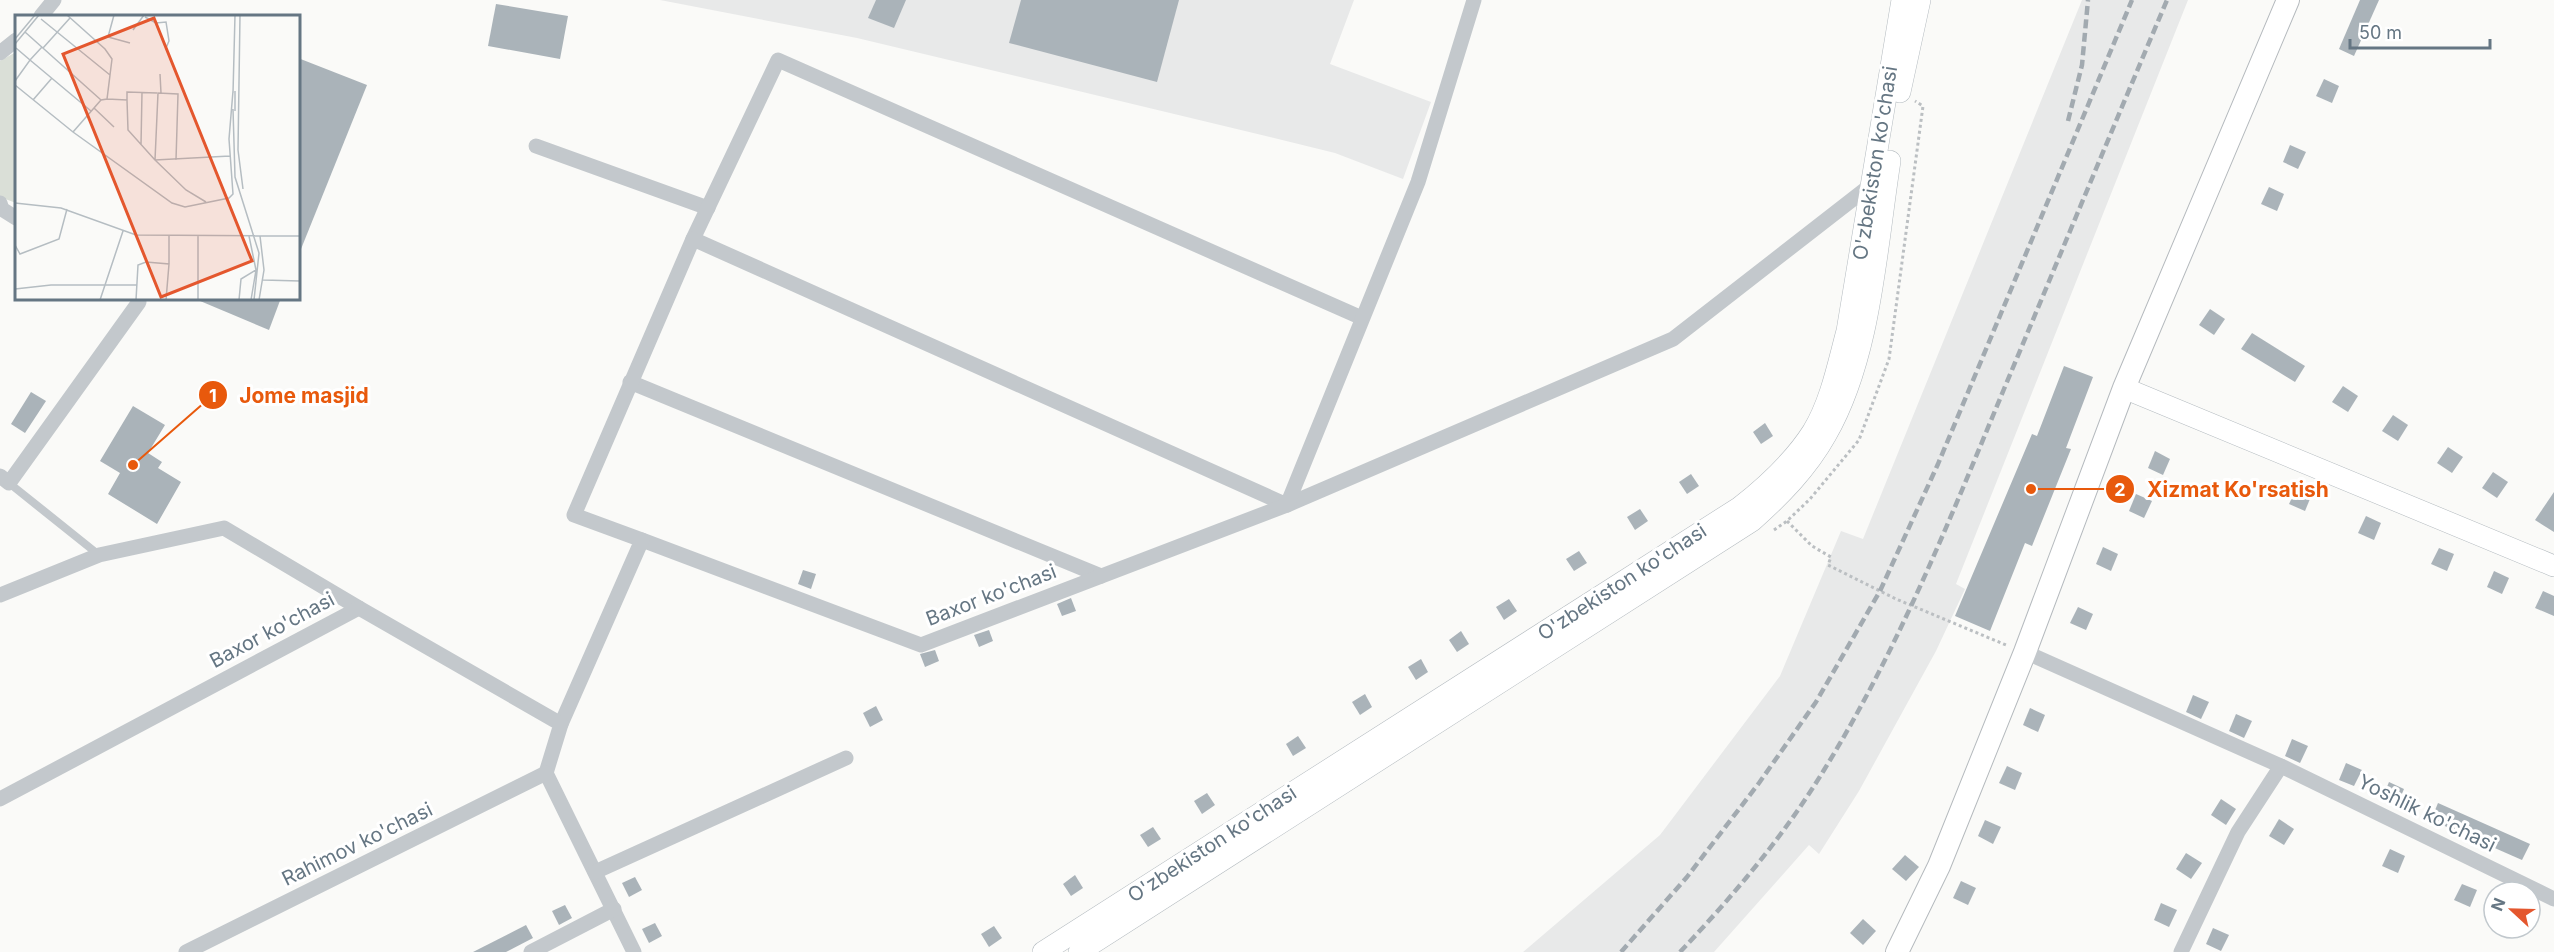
<svg xmlns="http://www.w3.org/2000/svg" width="2554" height="952" font-family="Inter,sans-serif">
<style>
.built{fill:#e8e9e9}
.green{fill:#dadfd7}
.building{fill:#aab3b9}
.lines{fill:none;stroke-linecap:round;stroke-linejoin:round}
.secondary-casing{stroke:#b3babf;stroke-width:22}
.primary-casing{stroke:#b5babe;stroke-width:24}
.path{stroke:#bbbfc2;stroke-width:3;stroke-dasharray:3 3;stroke-linecap:butt}
.lane{stroke:#c3c8cc;stroke-width:8}
.street{stroke:#c3c8cc;stroke-width:15}
.secondary{stroke:#fff;stroke-width:21}
.primary{stroke:#fff;stroke-width:22}
.rail{stroke:#a2aab0;stroke-width:4.5;stroke-dasharray:9 4.5;stroke-linecap:butt}
.labels{text-anchor:middle;stroke-width:6;stroke-linejoin:round;paint-order:stroke}
.street-label{font-size:20px;fill:#657683;stroke:#fff}
.inset-road{fill:none;stroke:#b5bdc2;stroke-width:1.5}
.view{fill:#e4572e;fill-opacity:0.15;stroke:#e4572e;stroke-width:3}
.inset-edge{fill:none;stroke:#657683;stroke-width:3}
.leader{fill:none;stroke:#e8590c;stroke-width:2}
.callout-dot{fill:#e8590c;stroke:#fff;stroke-width:2}
.mark-label{font-size:18px;text-anchor:middle;font-weight:bold;fill:#fff}
.callout-label{font-size:21px;text-anchor:middle;font-weight:bold;fill:#e8590c;stroke:#fff;stroke-width:6;stroke-linejoin:round;paint-order:stroke}
</style>
<rect width="100%" height="100%" fill="#fafaf8"/>
<!-- built -->
<g class="built">
<polygon points="660,0 1354,0 1330,64 1431,102 1403,179 1335,153 1245,131 857,38"/>
<polygon points="2082,0 2188,0 1956,584 1965,589 1936,651 1859,791 1819,854 1809,845 1714,952 1523,952 1660,835 1780,676 1841,531 1863,539"/>
</g>
<!-- green -->
<polygon class="green" points="16,52 16,203 0,197 0,61"/>
<!-- building -->
<g class="building">
<polygon points="876,0 906,0 894,28 868,18"/>
<polygon points="1021,0 1179,0 1157,82 1009,43"/>
<polygon points="2360,0 2379,0 2354,56 2339,49"/>
<polygon points="496,4 568,16 560,59 488,46"/>
<polygon points="298,58 367,85 299,254 298,254"/>
<polygon points="2324,79 2339,86 2332,103 2316,96"/>
<polygon points="2290,145 2306,152 2298,169 2283,162"/>
<polygon points="2269,187 2284,194 2277,211 2261,204"/>
<polygon points="193,298 281,298 269,330"/>
<polygon points="2210,309 2225,319 2214,335 2199,325"/>
<polygon points="2252,333 2305,366 2295,382 2241,349"/>
<polygon points="2064,366 2093,377 2066,448 2071,449 2032,546 2025,543 1990,631 1955,616 2032,434 2037,436"/>
<polygon points="2343,386 2358,396 2348,412 2332,402"/>
<polygon points="31,392 46,401 25,433 11,424"/>
<polygon points="133,406 165,425 148,453 162,462 158,468 181,482 157,524 108,494 120,473 100,461"/>
<polygon points="2393,415 2408,425 2398,441 2382,431"/>
<polygon points="1765,423 1773,436 1761,444 1753,432"/>
<polygon points="2448,447 2463,457 2452,473 2437,463"/>
<polygon points="2155,451 2170,459 2163,475 2148,468"/>
<polygon points="2493,472 2508,482 2497,498 2482,488"/>
<polygon points="1691,474 1699,486 1687,494 1679,482"/>
<polygon points="2297,487 2312,494 2305,511 2289,504"/>
<polygon points="2554,492 2554,532 2535,520"/>
<polygon points="2136,494 2152,501 2144,518 2129,511"/>
<polygon points="1640,509 1648,521 1635,530 1627,517"/>
<polygon points="2366,516 2381,523 2374,540 2358,533"/>
<polygon points="2103,547 2118,554 2111,571 2096,564"/>
<polygon points="2439,548 2454,554 2447,571 2431,564"/>
<polygon points="1579,551 1587,563 1574,571 1566,559"/>
<polygon points="803,570 816,574 811,589 798,584"/>
<polygon points="2494,571 2509,578 2502,594 2487,587"/>
<polygon points="2543,591 2554,596 2554,616 2535,608"/>
<polygon points="1071,598 1076,611 1062,616 1057,604"/>
<polygon points="1509,599 1517,611 1504,620 1496,607"/>
<polygon points="2078,607 2093,614 2086,630 2070,623"/>
<polygon points="989,630 993,641 979,647 974,635"/>
<polygon points="1461,631 1469,644 1457,652 1449,640"/>
<polygon points="935,650 939,661 925,667 920,654"/>
<polygon points="1421,659 1428,672 1416,680 1408,667"/>
<polygon points="1365,694 1372,707 1360,715 1352,702"/>
<polygon points="2193,695 2209,702 2201,719 2186,712"/>
<polygon points="876,706 883,720 870,727 863,713"/>
<polygon points="2030,708 2045,715 2038,732 2023,725"/>
<polygon points="2236,714 2252,721 2244,738 2229,731"/>
<polygon points="1298,736 1306,748 1293,756 1286,744"/>
<polygon points="2292,739 2308,746 2300,763 2285,756"/>
<polygon points="2346,763 2362,770 2354,786 2339,780"/>
<polygon points="2007,766 2022,773 2015,790 1999,783"/>
<polygon points="2389,782 2404,789 2397,805 2382,799"/>
<polygon points="1207,793 1215,805 1202,814 1194,801"/>
<polygon points="2221,799 2236,809 2226,825 2211,815"/>
<polygon points="2438,803 2530,844 2522,860 2431,820"/>
<polygon points="2279,819 2294,829 2284,845 2269,836"/>
<polygon points="1985,820 2001,827 1993,844 1978,836"/>
<polygon points="1153,827 1161,839 1148,847 1140,835"/>
<polygon points="2390,849 2405,856 2398,873 2382,866"/>
<polygon points="2186,853 2202,863 2191,879 2176,869"/>
<polygon points="1905,855 1919,867 1906,881 1892,869"/>
<polygon points="1075,875 1083,888 1071,896 1063,884"/>
<polygon points="635,877 642,890 629,897 622,883"/>
<polygon points="1961,881 1976,888 1968,905 1953,898"/>
<polygon points="2462,884 2477,890 2470,907 2454,900"/>
<polygon points="2161,903 2177,910 2169,927 2154,920"/>
<polygon points="565,905 572,918 559,925 552,911"/>
<polygon points="1863,919 1876,931 1863,945 1850,933"/>
<polygon points="655,923 662,936 649,943 642,929"/>
<polygon points="526,925 533,938 506,952 473,952"/>
<polygon points="994,926 1002,938 989,947 981,934"/>
<polygon points="2213,928 2229,935 2221,951 2206,944"/>
</g>
<g class="lines">
<!-- secondary casing -->
<g class="secondary-casing">
<g id="secondary">
<polyline points="1900,92 1920,0"/>
<polyline points="2124,388 2554,566"/>
<path d="M 1043,952 L 1740,507 C 1768,485 1794,461 1813,431 C 1831,401 1838,364 1847,331 L 1902,0"/>
<path d="M 1079,952 L 1752,521 C 1780,496 1807,469 1826,435 C 1871,357 1876,250 1890,161"/>
</g>
</g>
<!-- primary casing -->
<g class="primary-casing">
<polyline id="primary" points="1897,952 1939,866 2025,652 2124,388 2288,0"/>
</g>
<!-- path -->
<g class="path">
<polyline points="1787,521 1812,546 1831,557 1828,565 1896,599 2006,645"/>
<polyline points="1774,530 1787,521 1810,499 1859,440 1889,359 1923,106 1915,101"/>
</g>
<!-- lane -->
<polyline class="lane" points="9,483 99,555"/>
<!-- street -->
<g class="street">
<polyline points="41,16 54,0"/>
<polyline points="0,53 16,40"/>
<polyline points="536,146 708,208"/>
<polyline points="0,203 2,209 16,218"/>
<polyline points="1362,318 778,60 693,239 1287,505 1673,339 1871,185"/>
<polyline points="630,382 1101,576"/>
<polyline points="0,476 9,483 139,302"/>
<polyline points="642,540 921,645 1287,505 1418,182 1474,0"/>
<polyline points="0,595 99,555 224,528 359,608"/>
<polyline points="2025,652 2281,766"/>
<polyline points="561,724 642,540 574,515 693,239"/>
<polyline points="546,773 634,952"/>
<polyline points="0,799 359,608 561,724 546,773"/>
<polyline points="595,872 846,758"/>
<polyline points="186,952 546,773"/>
<polyline points="531,952 614,909"/>
<polyline points="2181,952 2238,832 2281,766 2554,899"/>
</g>
<!-- secondary -->
<use href="#secondary" class="secondary"/>
<!-- primary -->
<use href="#primary" class="primary"/>
<!-- rail -->
<g class="rail">
<polyline points="2068,121 2082,65 2088,0"/>
<polyline points="1621,952 1687,877 1759,783 1816,702 1880,591 1938,464 2132,0"/>
<path d="M 1680,952 C 1733,896 1784,836 1824,770 C 1898,650 1950,519 2004,389 C 2058,260 2112,130 2167,0"/>
</g>
</g>
<g class="labels">
<!-- street labels -->
<g class="street-label">
<text transform="translate(1875 163) rotate(-81)" y="7">O'zbekiston ko'chasi</text>
<text transform="translate(1622 582) rotate(-33)" y="7">O'zbekiston ko'chasi</text>
<text transform="translate(991 595) rotate(-21)" y="7">Baxor ko'chasi</text>
<text transform="translate(272 630) rotate(-28)" y="7">Baxor ko'chasi</text>
<text transform="translate(2427 813) rotate(26)" y="7">Yoshlik ko'chasi</text>
<text transform="translate(357 844) rotate(-26)" y="7">Rahimov ko'chasi</text>
<text transform="translate(1212 844) rotate(-33)" y="7">O'zbekiston ko'chasi</text>
</g>
</g>
<!-- overview -->
<g transform="translate(15 15)">
<rect width="285" height="285" fill="#fafaf8"/>
<path class="inset-road" d="M 52,0 L 90,34 L 97,44 L 95,60M 99,0 L 93,22 L 115,28M 225,0 L 223,135 L 228,174M 130,2 L 141,8 L 151,7 L 154,26 L 151,33M 26,4 L 95,60 L 92,84 L 86,85 L 58,117M 118,15 L 129,0M 10,17 L 86,85M 0,24 L 20,0M 0,29 L 24,0M 1,33 L 15,45 L 27,32M 28,33 L 55,3M 145,59 L 146,78M 0,66 L 15,45 L 76,96M 0,70 L 58,117 L 157,188 L 170,192 L 214,183 L 218,179 L 214,124 L 218,76M 218,78 L 220,0M 92,84 L 112,85 L 112,77 L 142,78M 18,85 L 37,63M 112,85 L 113,115 L 140,145 L 215,141M 79,93 L 99,112M 218,94 L 220,162 L 244,238 L 239,285M 220,96 L 220,76M 126,130 L 127,77M 161,145 L 163,79 L 143,78 L 140,145 L 171,175 L 191,187M 0,188 L 46,193 L 121,220 L 285,221M 234,221 L 241,255 L 236,285M 0,230 L 5,239 L 44,224 L 52,194M 154,249 L 154,221M 248,265 L 285,266M 0,274 L 36,270 L 122,270M 85,285 L 108,216M 121,285 L 123,250 L 131,247 L 154,249 L 151,285M 183,285 L 183,220M 224,285 L 226,264 L 241,255M 244,285 L 249,255 L 245,221"/>
<path class="view" d="M 139,3 L 237,246 L 146,282 L 48,39 Z"/>
<rect width="285" height="285" class="inset-edge"/>
</g>
<!-- callouts -->
<path class="leader" d="M133 465L213 395M2031 489L2120 489"/>
<g class="callout-dot">
<circle cx="133" cy="465" r="6"/>
<circle cx="2031" cy="489" r="6"/>
<circle cx="213" cy="395" r="15"/>
<circle cx="2120" cy="489" r="15"/>
</g>
<g class="mark-label">
<text x="213" y="402">1</text>
<text x="2120" y="496">2</text>
</g>
<g class="callout-label">
<text x="304" y="403">Jome masjid</text>
<text x="2238" y="497">Xizmat Ko'rsatish</text>
</g>
<!-- north arrow -->
<g transform="translate(2512 910) rotate(292)"><circle r="28" fill="#ffffff" stroke="#c1c8cd" stroke-width="1.5"/>
<path d="M0-4.5L10 22L0 15L-10 22Z" fill="#e4572e"/>
<text y="-9" font-size="16" font-weight="bold" text-anchor="middle" fill="#657683">N</text>
</g>
<!-- scale -->
<path d="M2350 39v9h140v-9" fill="none" stroke="#657683" stroke-width="3"/>
<text x="2359" y="39" font-size="18" fill="#657683" stroke="#ffffff" stroke-width="4.5" paint-order="stroke">50 m</text>
</svg>
